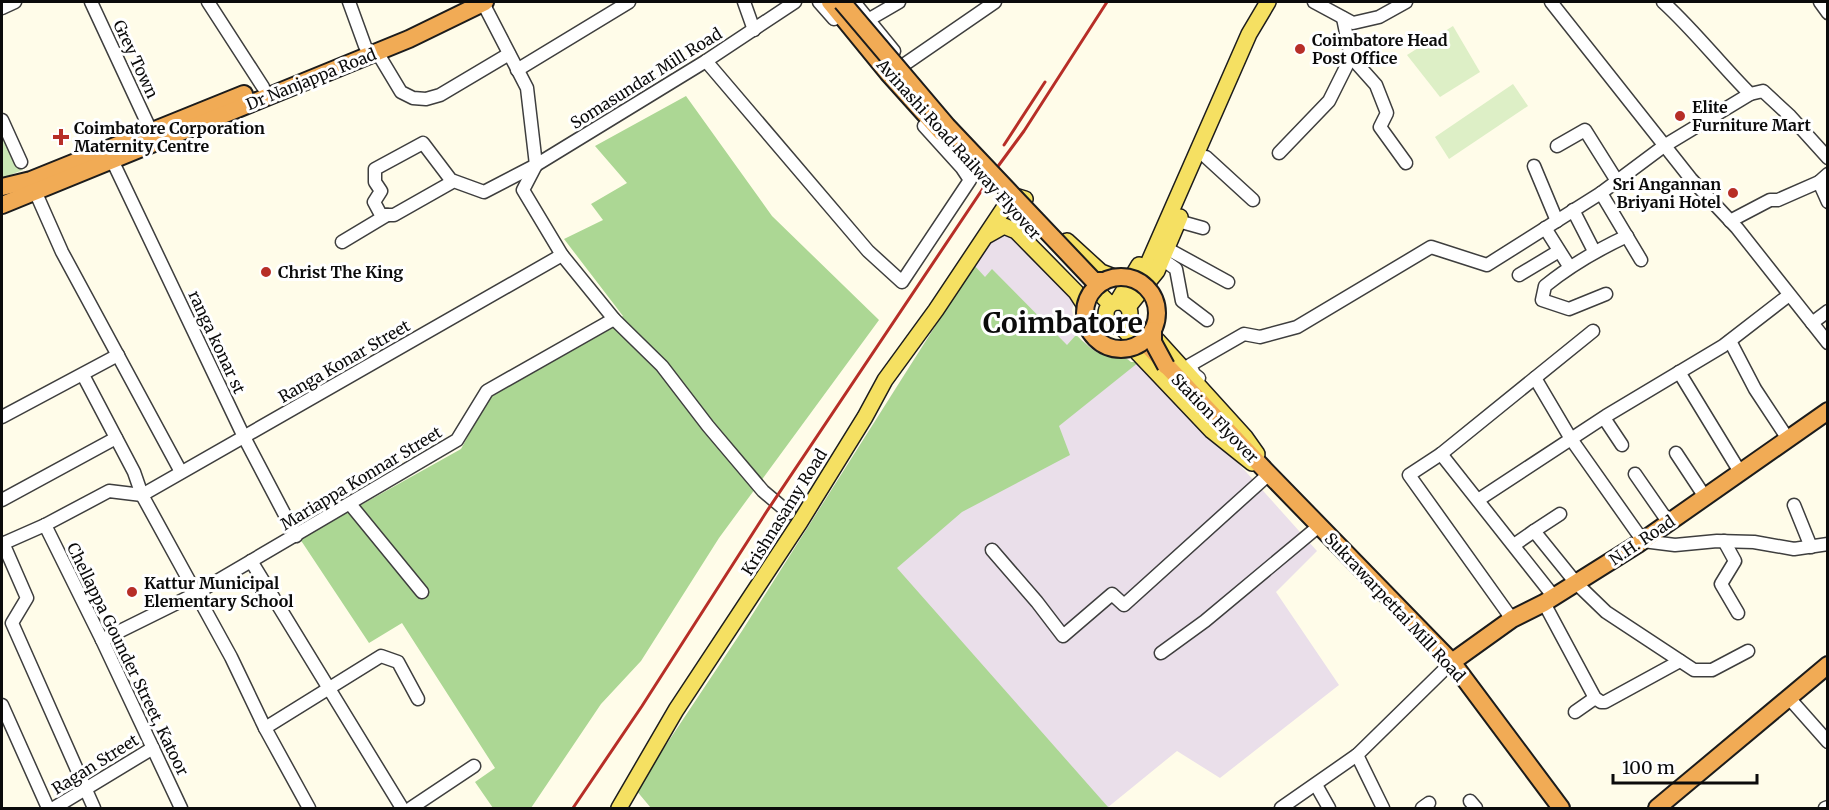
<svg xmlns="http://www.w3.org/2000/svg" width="1829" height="810" font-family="Merriweather,serif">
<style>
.industrial{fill:#eadfea}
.green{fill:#cae7b5}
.forest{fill:#acd794}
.pitch{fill:#ddefc6}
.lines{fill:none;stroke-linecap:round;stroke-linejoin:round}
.minor-casing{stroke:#3e3e3e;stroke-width:15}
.major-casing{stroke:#1c1c1c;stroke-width:18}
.highway-casing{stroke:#1c1c1c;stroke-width:20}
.minor{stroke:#fff;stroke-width:12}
.major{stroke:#f5e062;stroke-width:15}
.highway{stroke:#f1ab55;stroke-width:16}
.rail{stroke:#b72e27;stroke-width:3}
.highway-bridge-casing{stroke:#1c1c1c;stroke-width:20;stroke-linecap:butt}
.highway-bridge{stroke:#f1ab55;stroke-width:16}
.poi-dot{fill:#b72e27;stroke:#fff;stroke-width:2}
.labels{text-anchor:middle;stroke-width:6;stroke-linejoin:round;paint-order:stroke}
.poi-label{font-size:16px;font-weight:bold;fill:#0b0b0b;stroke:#fff;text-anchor:start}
.street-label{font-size:16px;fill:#0b0b0b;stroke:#fff}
.town-label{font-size:28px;font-weight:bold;fill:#0b0b0b;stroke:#fff}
</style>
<rect width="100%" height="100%" fill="#fffce9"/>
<!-- industrial -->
<polygon class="industrial" points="994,233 1013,235 1073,294 1074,302 1072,310 1076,335 1090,347 1103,355 1126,357 1131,362 1139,362 1211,438 1239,464 1317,551 1276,592 1339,685 1220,778 1177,751 1107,808 651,808 636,790 742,631"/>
<!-- green -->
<polygon class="green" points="2,138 23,170 2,178"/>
<!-- forest -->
<g class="forest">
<polygon points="686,96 772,216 879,320 719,538 641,661 601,704 531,808 493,808 475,782 495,768 402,623 369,643 300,539 461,449 489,398 623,316 564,239 603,220 591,204 627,183 595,146"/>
<path d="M 974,265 L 985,277 L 992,269 L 1067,345 L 1076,335 C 1084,342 1093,352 1103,355 C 1113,359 1123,354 1131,362 L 1139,362 L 1059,426 L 1070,455 L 962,512 L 897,568 L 1108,807 L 651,808 L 636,790 L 742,631 Z"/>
</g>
<!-- pitch -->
<g class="pitch">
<polygon points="1453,26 1480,72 1440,97 1407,55"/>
<polygon points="1513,84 1528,106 1449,159 1435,137"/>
</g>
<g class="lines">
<!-- minor casing -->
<g class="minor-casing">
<g id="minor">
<polyline points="91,2 151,131"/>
<polyline points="208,2 263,87"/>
<polyline points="349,2 365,46"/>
<polyline points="744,2 754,30"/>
<polyline points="819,2 834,19"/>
<polyline points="854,2 894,51"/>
<polyline points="1314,2 1353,23 1379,17 1406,2"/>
<polyline points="1551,2 1691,179 1737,228 1828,343"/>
<path d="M 1663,2 C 1694,30 1720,64 1750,94 L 1763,91 L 1790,116 L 1828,158"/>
<polyline points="1820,2 1828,13"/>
<polyline points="483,3 527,88 536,165"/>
<polyline points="2,8 15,2"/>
<polyline points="1343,18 1351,57 1376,85 1387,113 1380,127 1406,163"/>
<polyline points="868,20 899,2"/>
<polyline points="377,52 401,92 413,98 426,99 440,95 509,54"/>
<polyline points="706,61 868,251 902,282 970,180 962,168 924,126"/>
<polyline points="905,64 995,2"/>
<polyline points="517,70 629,2"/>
<polyline points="2,120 21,162"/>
<polyline points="1557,146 1585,130 1617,181"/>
<polyline points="1279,153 1329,101 1351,57"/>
<polyline points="1206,157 1253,200"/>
<polyline points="112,160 244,437 296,536"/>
<polyline points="536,165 523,190 562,255 614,319 662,366 708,426 763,491 789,513"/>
<polyline points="1534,166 1557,221"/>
<polyline points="1828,174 1819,182 1828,202"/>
<polyline points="454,181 394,215 381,215 374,202 381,191 375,182 375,169 423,143 451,180 484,192 536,165 706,61 795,2"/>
<polyline points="35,191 62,252 181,472"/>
<polyline points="1601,193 1641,260"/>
<polyline points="1573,210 1594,251"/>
<polyline points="1178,221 1203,228"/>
<polyline points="1730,221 1770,200 1778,200 1819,182"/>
<polyline points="1545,228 1569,266"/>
<polyline points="342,242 387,215"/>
<polyline points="1166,248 1228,282"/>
<polyline points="1162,259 1176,269 1182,301 1207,320"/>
<polyline points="1519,275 1559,251"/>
<path d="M 1606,294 L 1569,309 L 1542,300 L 1545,286 C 1571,265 1597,250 1627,236"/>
<polyline points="1812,323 1828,311"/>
<polyline points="1730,341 1755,389 1788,439"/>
<polyline points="1679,372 1740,472"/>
<polyline points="83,375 134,472 142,495 231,657 265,728 309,808"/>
<polyline points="1199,378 1194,374 1190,365 1244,334 1260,337 1297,327 1431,247 1487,265 1601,193 1664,146 1750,94"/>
<polyline points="1535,378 1571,439 1643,541 1675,545 1717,541 1754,542 1794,549 1828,544"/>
<polyline points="2,417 118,355"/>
<polyline points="1604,418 1622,445"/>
<polyline points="1676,453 1705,497"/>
<polyline points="1441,454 1554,597"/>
<polyline points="1635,474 1669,523"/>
<polyline points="142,495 562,255"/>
<polyline points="2,500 116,438"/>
<polyline points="1478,500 1606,416 1723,346 1789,295"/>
<polyline points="350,504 422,592"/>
<polyline points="1794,505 1811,547"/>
<polyline points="45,525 102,640 181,808"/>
<polyline points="1534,531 1560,514"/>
<polyline points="1724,541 1735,561 1721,584 1738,613"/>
<polyline points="3,543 27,598 12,623 94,808"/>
<polyline points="2,544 45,525 109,491 142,495"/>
<polyline points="1514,545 1534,531 1576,583 1606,612 1694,670 1712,670 1748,651"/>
<polyline points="992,550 1037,602 1063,636 1112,594 1124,605 1269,474"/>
<polyline points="251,561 402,808"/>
<polyline points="1544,603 1595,698 1601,702 1605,702 1680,661"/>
<polyline points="1512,619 1409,475 1441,454 1593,331"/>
<polyline points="102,640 195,594 457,440 487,391 614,319"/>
<polyline points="1161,653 1205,621 1319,526"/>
<polyline points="1789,698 1828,742"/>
<polyline points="2,705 48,808"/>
<polyline points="1575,712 1595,698"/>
<polyline points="265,728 381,656 398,662 418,699"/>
<polyline points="1357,755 1383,808"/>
<polyline points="1316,785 1329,808"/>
<polyline points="1470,801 1476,808"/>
<polyline points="54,808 153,748"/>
<polyline points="411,808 474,766"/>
<polyline points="1281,808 1357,755 1452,662"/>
<polyline points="1422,808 1429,803"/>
<polyline points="1825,808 1828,807"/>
</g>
</g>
<!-- major casing -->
<g class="major-casing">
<g id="major">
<polyline points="988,235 1004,226 1016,231 1076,292 1085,306"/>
<polyline points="1067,241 1101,272 1114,277"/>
<polyline points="1140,282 1249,34 1268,2"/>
<polyline points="1096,290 1110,304"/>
<circle cx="1118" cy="314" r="12"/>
<polyline points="1117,302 1139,265"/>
<polyline points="1128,307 1157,271 1180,217"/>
<polyline points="1129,318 1136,326 1158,341 1245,437 1257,454"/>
<polyline points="1120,326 1130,336 1138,353 1212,431 1252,463"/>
<polyline points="619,808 676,710 800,522 865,417 885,380 936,310 1010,199 1015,196 1025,199"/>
</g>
</g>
<!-- highway casing -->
<g class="highway-casing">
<g id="highway">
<polyline points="830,2 888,73 941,132"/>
<polyline points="2,187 31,180 244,94"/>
<polyline points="2,205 409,39 485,2"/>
<polyline points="1140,344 1149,347 1265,470 1452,662 1561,808"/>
<polyline points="1452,662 1512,619 1544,603 1638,544 1828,411"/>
<polyline points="1657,808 1828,665"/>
</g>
</g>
<!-- minor -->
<use href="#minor" class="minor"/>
<!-- major -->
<use href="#major" class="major"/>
<!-- highway -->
<use href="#highway" class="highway"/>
<!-- rail -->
<g class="rail">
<polyline points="1004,145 1045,82"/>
<polyline points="573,808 642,706 767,511 996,169 1024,131 1107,2"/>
</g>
<!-- highway-bridge casing -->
<g class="highway-bridge-casing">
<g id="highway-bridge">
<polyline points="842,2 947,126 1094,281 1104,281"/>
<circle cx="1121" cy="313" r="36"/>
<polyline points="1153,330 1153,342 1166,366"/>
</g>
</g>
<!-- highway-bridge -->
<use href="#highway-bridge" class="highway-bridge"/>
</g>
<!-- markers -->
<g class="poi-dot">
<circle cx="1300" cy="49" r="6"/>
<circle cx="1680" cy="116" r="6"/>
<path d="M58 128h6v6h6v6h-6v6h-6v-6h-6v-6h6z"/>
<circle cx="1733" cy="193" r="6"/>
<circle cx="266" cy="272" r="6"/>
<circle cx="132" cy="592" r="6"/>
</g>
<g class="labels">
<!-- poi labels -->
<g class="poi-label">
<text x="1312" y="46">Coimbatore Head<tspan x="1312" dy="18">Post Office</tspan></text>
<text x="1692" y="113">Elite<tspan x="1692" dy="18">Furniture Mart</tspan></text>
<text x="74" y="134">Coimbatore Corporation<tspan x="74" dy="18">Maternity Centre</tspan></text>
<text x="1721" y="190" text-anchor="end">Sri Angannan<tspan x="1721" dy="18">Briyani Hotel</tspan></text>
<text x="278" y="278">Christ The King</text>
<text x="144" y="589">Kattur Municipal<tspan x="144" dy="18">Elementary School</tspan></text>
</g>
<!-- street labels -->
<g class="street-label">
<text transform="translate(136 59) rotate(65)" y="6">Grey Town</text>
<text transform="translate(646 78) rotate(-32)" y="6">Somasundar Mill Road</text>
<text transform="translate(311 79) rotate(-22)" y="6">Dr Nanjappa Road</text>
<text transform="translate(959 149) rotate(48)" y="6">Avinashi Road Railway Flyover</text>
<text transform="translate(217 342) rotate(65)" y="6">ranga konar st</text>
<text transform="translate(344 361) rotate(-30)" y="6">Ranga Konar Street</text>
<text transform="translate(1215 418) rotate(46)" y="6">Station Flyover</text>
<text transform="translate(361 478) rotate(-31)" y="6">Mariappa Konnar Street</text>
<text transform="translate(784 512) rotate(-58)" y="6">Krishnasamy Road</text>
<text transform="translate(1642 540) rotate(-34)" y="6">N.H. Road</text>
<text transform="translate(1395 607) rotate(47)" y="6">Sukrawarpettai Mill Road</text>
<text transform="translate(128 659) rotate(64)" y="6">Chellappa Gounder Street, Katoor</text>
<text transform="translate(95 764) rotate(-32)" y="6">Ragan Street</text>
</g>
<!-- town labels -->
<g class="town-label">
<text x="1063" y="333">Coimbatore</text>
</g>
</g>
<!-- border -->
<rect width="1829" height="810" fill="none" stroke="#0b0b0b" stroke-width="6"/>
<!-- scale -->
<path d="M1613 774v9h144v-9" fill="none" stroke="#0b0b0b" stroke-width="3"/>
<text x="1622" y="774" font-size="18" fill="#0b0b0b" stroke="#ffffff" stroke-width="4.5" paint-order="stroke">100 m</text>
</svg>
